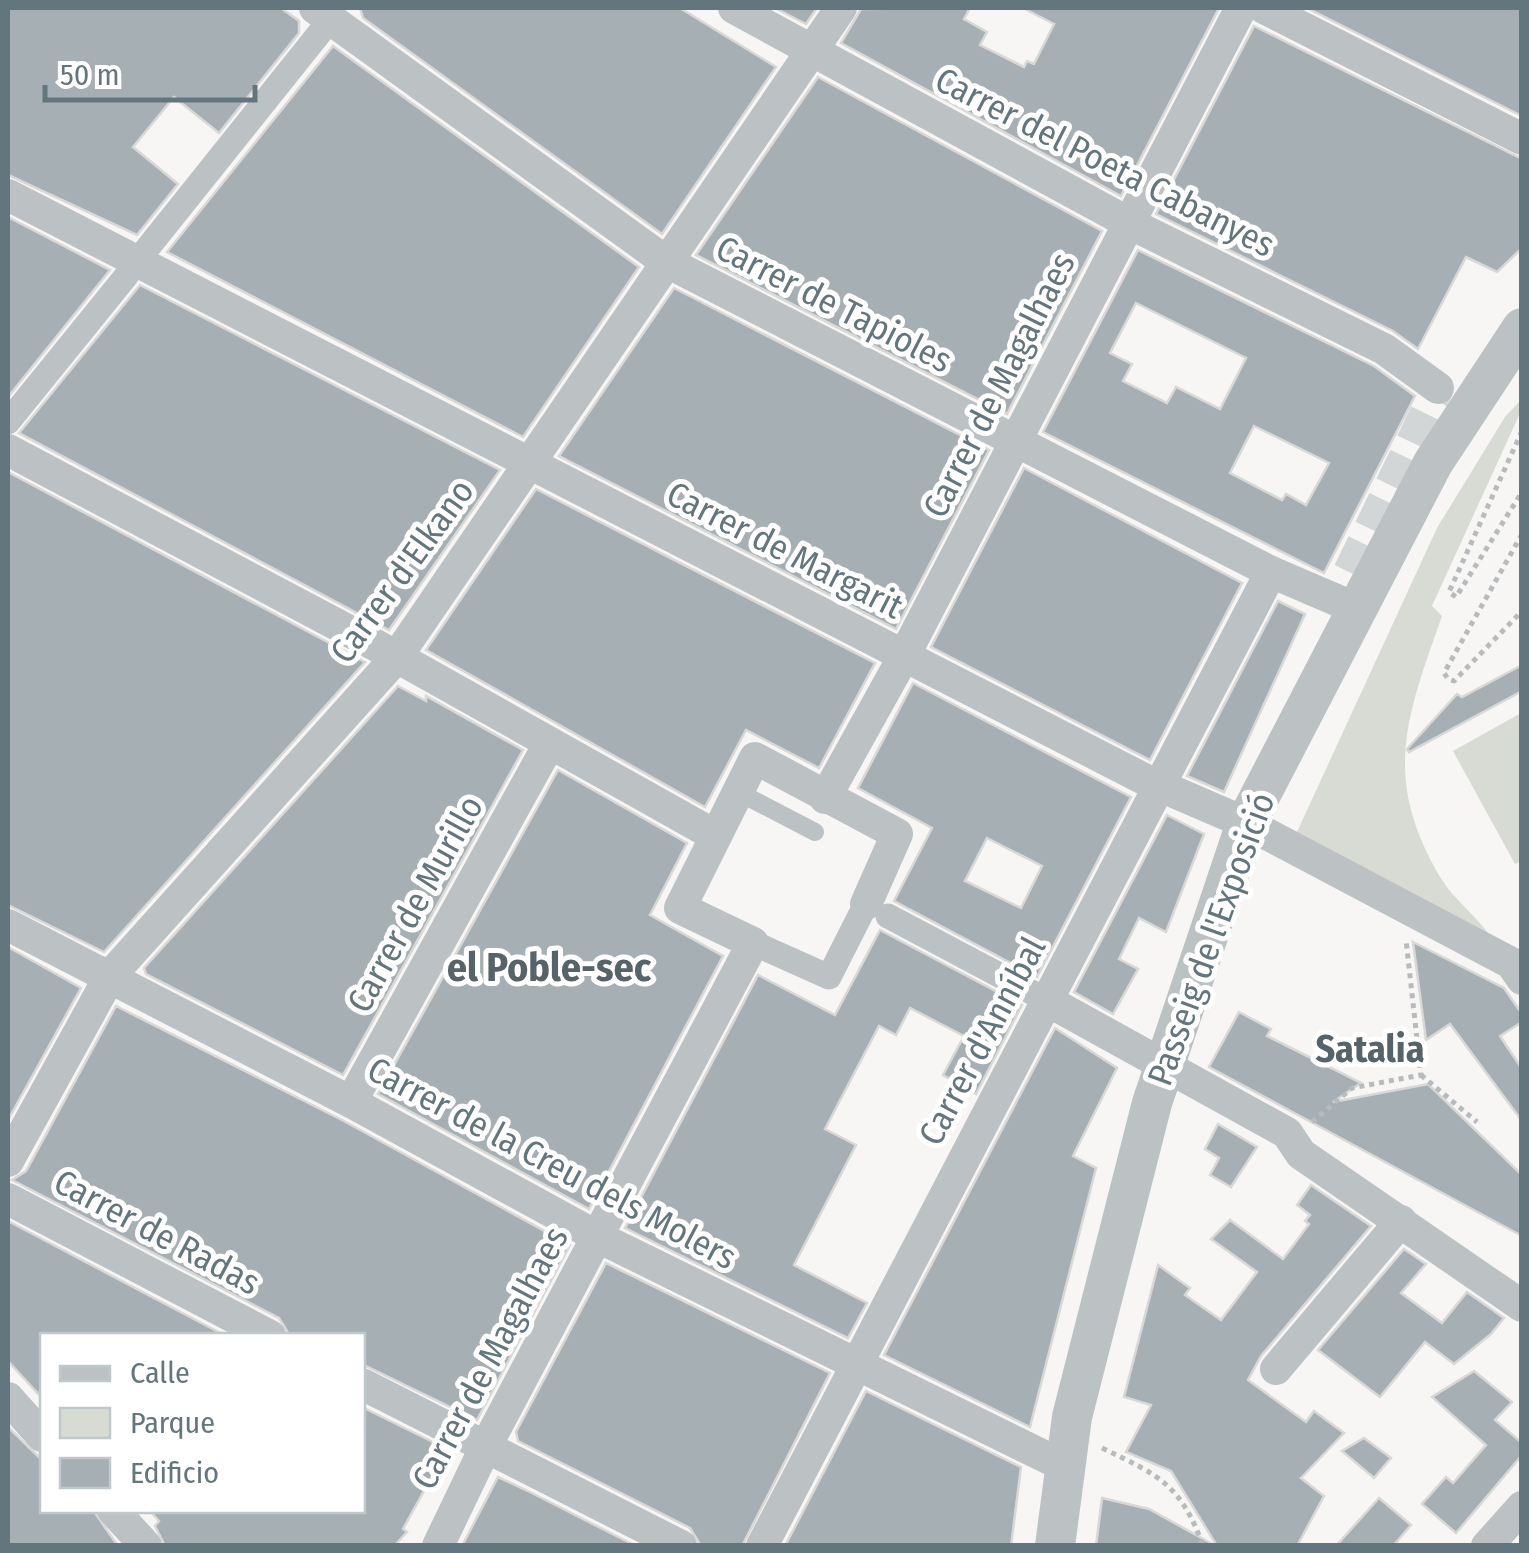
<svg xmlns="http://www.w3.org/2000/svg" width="1529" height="1553" font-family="'Fira Sans Condensed',sans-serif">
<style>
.green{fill:#d8dbd4}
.building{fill:#a6afb3;stroke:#d8d8d7;stroke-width:2.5;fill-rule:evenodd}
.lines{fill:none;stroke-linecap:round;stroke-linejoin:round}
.minor-tunnel{stroke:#d2d6d6;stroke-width:32;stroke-dasharray:32 16;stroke-linecap:butt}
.path{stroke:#b7bbbd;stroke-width:5;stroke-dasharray:5 5;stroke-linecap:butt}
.service{stroke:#bcc2c4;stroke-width:18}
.pedestrian{stroke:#bcc2c4;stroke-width:25}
.minor{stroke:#bcc2c4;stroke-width:32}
.tertiary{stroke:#bcc2c4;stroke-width:40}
.labels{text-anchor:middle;stroke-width:10;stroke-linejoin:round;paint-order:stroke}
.street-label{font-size:35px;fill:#64767d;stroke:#fff}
.neighbourhood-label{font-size:38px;font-weight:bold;fill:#566368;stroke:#fff}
.quarter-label{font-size:40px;font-weight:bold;fill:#566368;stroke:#fff}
</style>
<rect width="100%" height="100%" fill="#f7f6f4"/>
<!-- green -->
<g class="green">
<path d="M 1521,400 L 1521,411 L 1432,606 L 1442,616 C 1406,718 1381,779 1442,880 C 1454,899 1474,914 1488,933 L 1296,834 L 1437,528 L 1505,417 Z"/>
<polygon points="1521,713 1522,861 1515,864 1453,751"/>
</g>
<!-- building -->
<g class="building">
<polygon points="8,8 281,8 299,21 299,33 219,133 174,97 133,147 178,184 137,235 8,175"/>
<polygon points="360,8 680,8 776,67 662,234 363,18"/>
<polygon points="775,8 817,8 806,24"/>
<polygon points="1307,8 1522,8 1522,116"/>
<polygon points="861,9 970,8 964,19 987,32 980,45 1024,67 1027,61 1034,64 1054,24 1023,8 1219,8 1121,196 841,43"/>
<polygon points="1254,26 1522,159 1522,248 1497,272 1466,257 1418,349 1393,331 1156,214"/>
<polygon points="333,46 639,267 523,437 167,252"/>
<polygon points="818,77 1102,231 1007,414 696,255"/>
<polygon points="8,217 110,270 8,397"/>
<path d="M 1138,250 L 1374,366 L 1415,396 L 1324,573 L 1043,432 ZM 1136,303 L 1246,358 L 1220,409 L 1176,387 L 1167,403 L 1123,381 L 1132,364 L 1110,353 ZM 1254,426 L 1329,463 L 1306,505 L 1286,494 L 1282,500 L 1230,473 Z"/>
<polygon points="140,285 500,470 389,630 19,433"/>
<polygon points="674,288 989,450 896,629 559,456"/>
<polygon points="1024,468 1242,583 1150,760 931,647"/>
<polygon points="8,472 365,662 104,952 8,905"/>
<polygon points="536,489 875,663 819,768 746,730 705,807 426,650"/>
<polygon points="1278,601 1305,614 1224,792 1187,776"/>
<polygon points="1522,665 1522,691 1409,752 1407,749 1457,694 1462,697"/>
<path d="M 913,683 L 1131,797 L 1037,977 L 894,901 L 932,828 L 858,788 ZM 987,838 L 1042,866 L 1021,908 L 965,881 Z"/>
<polygon points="398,686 426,701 426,696 523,750 343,1075 146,974 144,968"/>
<polygon points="558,770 687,843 650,915 723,956 589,1209 378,1094"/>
<polygon points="1167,815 1204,834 1166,932 1139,918 1119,959 1138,969 1113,1014 1074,992"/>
<polygon points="880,930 1022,1005 976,1094 943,1075 964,1036 910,1008 896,1035 879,1026 825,1129 856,1145 794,1265 867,1303 848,1338 625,1228 758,975 835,1015"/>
<polygon points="1413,942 1504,988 1522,1014 1522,1022 1500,1036 1522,1069 1522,1121 1450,1024 1426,1040"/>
<polygon points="8,947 81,988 8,1120"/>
<polygon points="116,1006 342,1120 570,1245 477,1420 362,1364 362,1336 290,1336 279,1318 12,1180 26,1171"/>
<polygon points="1239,1012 1271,1029 1267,1036 1361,1083 1333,1102 1428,1084 1522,1175 1522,1236 1209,1067"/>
<polygon points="1055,1028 1117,1068 1073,1156 1096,1168 1030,1427 884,1355"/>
<polygon points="1218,1124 1257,1147 1231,1187 1210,1175 1219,1158 1205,1149"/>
<polygon points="1311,1185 1371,1226 1261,1356 1248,1380 1306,1422 1314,1411 1344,1433 1301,1478 1324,1496 1297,1546 1217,1546 1171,1471 1126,1452 1151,1405 1124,1397 1158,1265 1190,1288 1185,1295 1221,1320 1257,1272 1211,1239 1230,1220 1283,1259 1309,1224 1305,1221 1310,1215 1297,1205"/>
<polygon points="8,1221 226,1336 42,1336 42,1398 8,1361"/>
<polygon points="1404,1249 1426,1264 1401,1293 1442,1323 1467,1292 1504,1318 1491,1334 1454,1364 1425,1342 1380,1397 1318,1350"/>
<polygon points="606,1263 830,1373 742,1546 701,1546 690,1528 518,1441 516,1432"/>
<polygon points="1474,1371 1512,1402 1495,1420 1522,1443 1522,1455 1456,1533 1422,1504 1446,1477 1453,1483 1486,1445 1432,1397"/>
<polygon points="866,1391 1021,1467 1011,1546 785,1546"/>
<polygon points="362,1407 447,1449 403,1529 407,1532 394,1546 165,1546 155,1526 159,1521 149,1510 362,1510"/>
<polygon points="8,1427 42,1460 42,1510 93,1510 118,1546 8,1546"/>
<polygon points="1364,1438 1391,1458 1374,1478 1342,1451"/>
<polygon points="498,1477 528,1491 636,1546 462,1546"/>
<polygon points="1102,1498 1149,1509 1216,1546 1096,1546"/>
<polygon points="1379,1498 1411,1525 1393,1546 1336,1546"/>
</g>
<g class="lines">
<!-- minor-tunnel -->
<polyline class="minor-tunnel" points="1349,572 1438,388"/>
<!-- path -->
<g class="path">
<polyline points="1522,431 1449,592 1456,597 1522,492"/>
<polyline points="1522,534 1444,673 1448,679 1454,681 1522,611"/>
<polyline points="1421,1075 1477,1122"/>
<polyline points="1312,1122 1352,1088 1421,1075 1406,940"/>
<path d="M 1102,1448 C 1158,1475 1181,1484 1203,1546"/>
</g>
<!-- service -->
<polyline class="service" points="738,792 815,832"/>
<!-- pedestrian -->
<g class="pedestrian">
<polyline points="146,250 322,30"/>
<polyline points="8,422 127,275"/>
<polyline points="888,916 1035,994"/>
<polyline points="753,943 829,977 866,904"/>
</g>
<!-- minor -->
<g class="minor">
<polyline points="315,8 665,261 1271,572 1355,608"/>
<polyline points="734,8 1129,223 1384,349 1438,388"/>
<polyline points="1264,8 1522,139"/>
<polyline points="8,195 1144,779 1246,823 1511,963 1522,979"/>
<polyline points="8,450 379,647 716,836"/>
<polyline points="825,798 904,656 1241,8"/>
<polyline points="8,925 351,1102 598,1237 1062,1465"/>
<polyline points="1048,1001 1287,1133 1301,1154 1522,1306"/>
<polyline points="351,1102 548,746"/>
<polyline points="8,1161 110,976 396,658 841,8"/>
<polyline points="8,1199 270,1336"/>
<polyline points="1276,1369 1401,1221"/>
<polyline points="362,1384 681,1546"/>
<polyline points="8,1398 42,1436"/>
<polyline points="113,1510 146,1546"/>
<polyline points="438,1546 485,1448 753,943 680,908 755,758 897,834 866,904"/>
<polyline points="762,1546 1271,572"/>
<polyline points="1487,1546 1522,1507"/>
</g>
<!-- tertiary -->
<polyline class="tertiary" points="1055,1546 1072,1417 1152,1103 1246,823 1433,463 1522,328"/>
</g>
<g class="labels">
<!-- street labels -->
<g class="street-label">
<text transform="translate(1105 162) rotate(27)" y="12">Carrer del Poeta Cabanyes</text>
<text transform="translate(834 304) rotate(27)" y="12">Carrer de Tapioles</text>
<text transform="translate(999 385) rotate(-63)" y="12">Carrer de Magalhaes</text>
<text transform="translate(785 550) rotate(27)" y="12">Carrer de Margarit</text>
<text transform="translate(402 571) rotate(-54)" y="12">Carrer d'Elkano</text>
<text transform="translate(415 904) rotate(-61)" y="12">Carrer de Murillo</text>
<text transform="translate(1211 939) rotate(-70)" y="12">Passeig de l'Exposició</text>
<text transform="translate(982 1041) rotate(-62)" y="12">Carrer d'Anníbal</text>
<text transform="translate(552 1163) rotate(28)" y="12">Carrer de la Creu dels Molers</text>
<text transform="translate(157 1232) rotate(28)" y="12">Carrer de Radas</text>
<text transform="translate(490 1358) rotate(-62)" y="12">Carrer de Magalhaes</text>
</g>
<!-- neighbourhood labels -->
<g class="neighbourhood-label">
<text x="1370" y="1062">Satalia</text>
</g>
<!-- quarter labels -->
<g class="quarter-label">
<text x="549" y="981">el Poble-sec</text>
</g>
</g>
<!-- border -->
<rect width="1529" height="1553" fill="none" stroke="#64767d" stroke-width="20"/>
<!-- legend -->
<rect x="40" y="1333" width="325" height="180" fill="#ffffff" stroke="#c1c8cb" stroke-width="2.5"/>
<rect x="60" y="1366" width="50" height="15" fill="#bcc2c4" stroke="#c1c8cb" stroke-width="2.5"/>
<text x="130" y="1383" font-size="30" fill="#64767d">Calle</text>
<rect x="60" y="1408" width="50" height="30" fill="#d8dbd4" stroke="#c1c8cb" stroke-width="2.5"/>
<text x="130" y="1433" font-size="30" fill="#64767d">Parque</text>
<rect x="60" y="1458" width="50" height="30" fill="#a6afb3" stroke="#c1c8cb" stroke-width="2.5"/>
<text x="130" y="1483" font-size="30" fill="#64767d">Edificio</text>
<!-- scale -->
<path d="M45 85v15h210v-15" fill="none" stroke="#64767d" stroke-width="5"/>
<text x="60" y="85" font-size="30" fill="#64767d" stroke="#ffffff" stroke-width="8" paint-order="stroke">50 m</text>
</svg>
